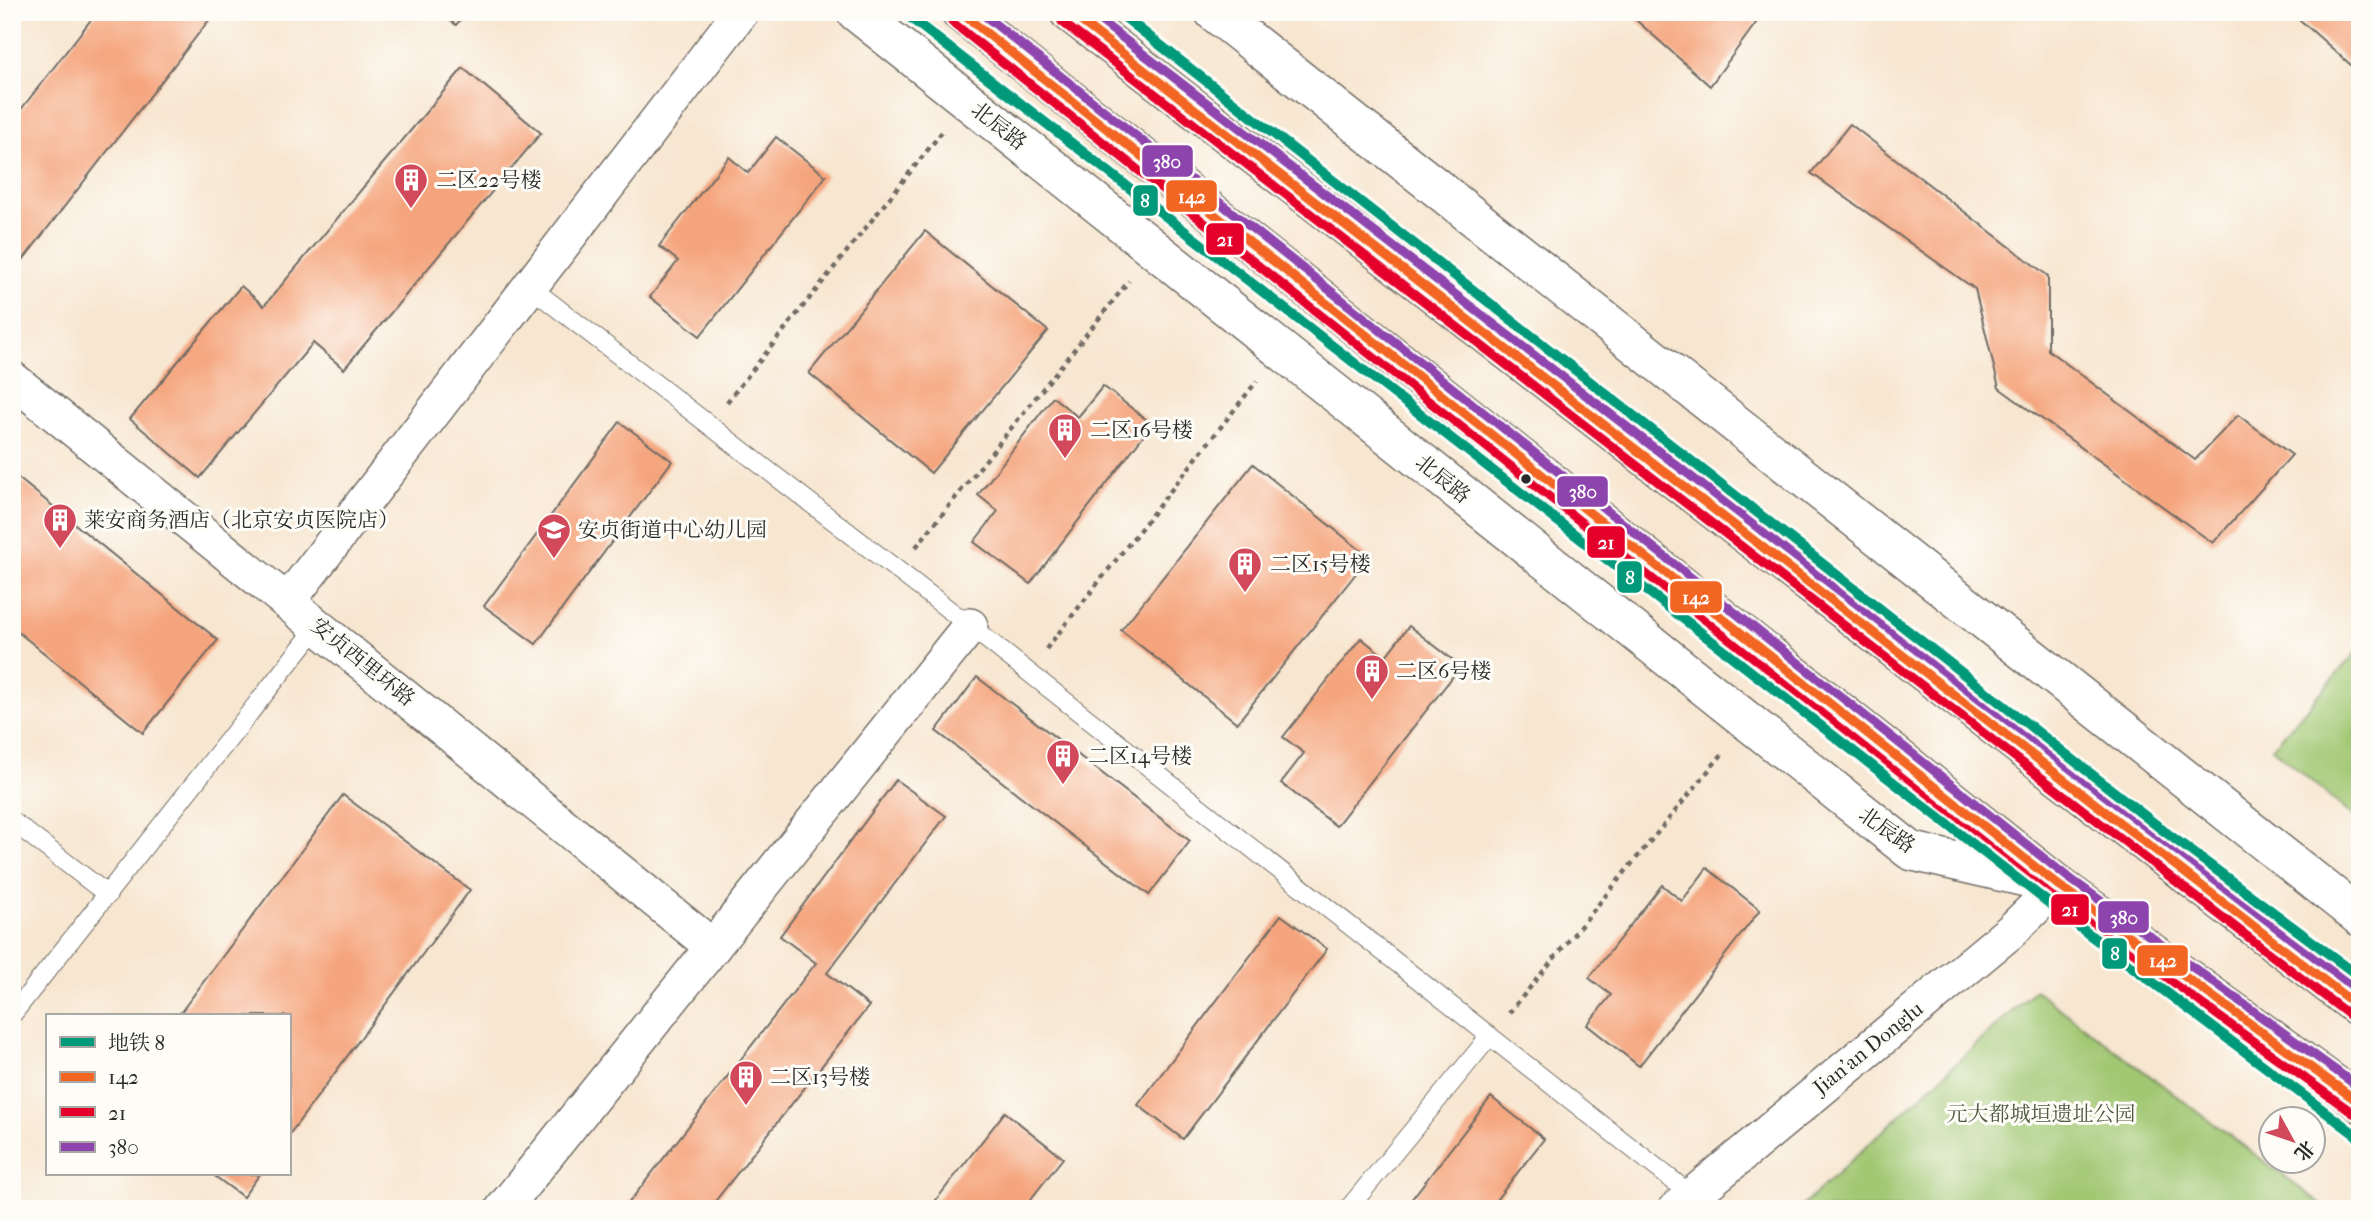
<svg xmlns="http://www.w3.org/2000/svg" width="2372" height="1221" font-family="'IM FELL French Canon','Noto Serif SC',serif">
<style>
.green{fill:#a2c873;stroke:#667a4f;stroke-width:2}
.building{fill:#f5a57d}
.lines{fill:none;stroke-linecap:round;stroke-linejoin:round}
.service-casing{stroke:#726c65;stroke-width:20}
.minor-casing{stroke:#726c65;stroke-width:38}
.tertiary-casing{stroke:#726c65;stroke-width:41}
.secondary-casing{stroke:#726c65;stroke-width:41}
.path{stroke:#726c65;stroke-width:4.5;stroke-dasharray:5 5;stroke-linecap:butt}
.service{stroke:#fff;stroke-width:18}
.minor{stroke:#fff;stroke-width:35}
.tertiary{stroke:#fff;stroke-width:38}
.secondary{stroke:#f7e9c3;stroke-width:38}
.bus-1-casing{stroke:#fdfcf7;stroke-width:14}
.bus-2-casing{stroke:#fdfcf7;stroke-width:14}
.bus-3-casing{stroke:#fdfcf7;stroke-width:14}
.bus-1{stroke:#f26522;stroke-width:9}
.bus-2{stroke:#e4002b;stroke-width:9}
.bus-3{stroke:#8e44ad;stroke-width:9}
.metro-1-casing{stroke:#fdfcf7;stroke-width:16}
.metro-1{stroke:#00997a;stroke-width:10}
.bus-dot{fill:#2b2b2b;stroke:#fdfcf7;stroke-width:2.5}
.labels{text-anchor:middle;stroke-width:6;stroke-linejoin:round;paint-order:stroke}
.street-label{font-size:21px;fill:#2b2b2b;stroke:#fdfcf7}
.poi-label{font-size:21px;fill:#2b2b2b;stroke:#fdfcf7;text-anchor:start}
.park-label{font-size:21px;fill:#4f5a41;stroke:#fdfcf7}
.line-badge{stroke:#fdfcf7;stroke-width:2.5}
.badge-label{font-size:19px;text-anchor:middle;font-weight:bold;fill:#fff}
</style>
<rect width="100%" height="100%" fill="#fdfcf7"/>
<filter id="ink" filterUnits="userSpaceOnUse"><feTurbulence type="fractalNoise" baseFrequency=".0143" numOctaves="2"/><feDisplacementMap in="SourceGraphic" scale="14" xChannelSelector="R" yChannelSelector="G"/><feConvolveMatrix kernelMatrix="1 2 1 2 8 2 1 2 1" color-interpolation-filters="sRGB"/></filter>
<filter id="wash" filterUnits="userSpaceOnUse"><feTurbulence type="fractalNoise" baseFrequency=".00686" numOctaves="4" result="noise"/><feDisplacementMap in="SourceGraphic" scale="28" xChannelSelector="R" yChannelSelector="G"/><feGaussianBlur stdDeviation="1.57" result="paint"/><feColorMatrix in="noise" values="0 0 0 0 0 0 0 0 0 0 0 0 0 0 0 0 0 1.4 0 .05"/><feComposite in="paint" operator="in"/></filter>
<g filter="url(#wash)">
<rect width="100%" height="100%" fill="#f7e6d0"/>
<!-- green -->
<g class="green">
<polygon points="2360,648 2360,822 2272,748"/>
<polygon points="2035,990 2328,1209 1799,1209"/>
</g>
<g id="blocks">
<!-- building -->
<g class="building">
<polygon points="97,12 209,12 213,15 12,274 12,121"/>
<polygon points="439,12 467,12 456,25"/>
<polygon points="1627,12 1744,12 1756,23 1710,86"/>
<polygon points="2291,12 2360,12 2360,73"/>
<polygon points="463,68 541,133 344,369 313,343 200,478 130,419 241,286 264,306"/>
<polygon points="1850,124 2048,276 2048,350 2195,460 2238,415 2292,455 2213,543 1999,388 1975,289 1811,173"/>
<polygon points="776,137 826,176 700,336 650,297 678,261 659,246 729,157 748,173"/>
<polygon points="925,231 1048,331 931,473 809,373"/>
<polygon points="1103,386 1152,424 1030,584 974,542 998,511 978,495 1053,397 1078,417"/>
<polygon points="620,422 672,461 536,644 484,606"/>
<polygon points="1253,464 1369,557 1237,723 1121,630"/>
<polygon points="12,473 218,640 143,733 12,627"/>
<polygon points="1409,626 1461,666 1336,826 1281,783 1304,753 1283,737 1361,638 1385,657"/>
<polygon points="977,677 1190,841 1149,895 936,731"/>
<polygon points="896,780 946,816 827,973 869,1006 709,1209 624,1209 816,963 780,936"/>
<polygon points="343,795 470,890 289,1135 289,1016 178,1016"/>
<polygon points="1707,868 1760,910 1639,1066 1587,1025 1611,995 1589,978 1662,885 1682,901"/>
<polygon points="1281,915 1327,949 1183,1139 1138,1105"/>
<polygon points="1491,1097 1544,1139 1489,1209 1404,1209"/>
<polygon points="1005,1112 1063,1158 1023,1209 929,1209"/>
<polygon points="212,1174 260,1174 243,1197"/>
</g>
</g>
</g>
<g filter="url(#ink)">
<use href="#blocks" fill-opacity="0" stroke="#726c65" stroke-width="2"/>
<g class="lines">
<!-- service casing -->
<g class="service-casing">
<g id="service">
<polyline points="530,287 970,626 1690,1194"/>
<polyline points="12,821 108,895"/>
<polyline points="12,1015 318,626"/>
<polyline points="1348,1209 1490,1036"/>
</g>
</g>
<!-- minor casing -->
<g class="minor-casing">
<g id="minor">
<polyline points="12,379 713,947"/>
<polyline points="288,601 741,12"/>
<polyline points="503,1209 970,626"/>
<polyline points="1676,1209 2011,931 2058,885"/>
</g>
</g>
<!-- tertiary casing -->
<g class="tertiary-casing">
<g id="tertiary">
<polyline points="856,12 1911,851 2058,885"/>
<polyline points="1214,12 2360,917"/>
</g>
</g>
<!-- secondary casing -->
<g class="secondary-casing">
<g id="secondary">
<polyline points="960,12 2058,885 2360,1103"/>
<polyline points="1069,12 2360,1008"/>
</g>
</g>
<!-- path -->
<g class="path">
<polyline points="727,402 942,132"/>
<polyline points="916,547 1129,281"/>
<polyline points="1046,649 1257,381"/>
<polyline points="1509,1013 1723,753"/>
</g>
<!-- service -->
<use href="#service" class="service"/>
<!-- minor -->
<use href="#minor" class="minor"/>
<!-- tertiary -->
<use href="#tertiary" class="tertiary"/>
<!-- secondary -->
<use href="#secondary" class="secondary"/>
<!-- bus-1 casing -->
<g class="bus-1-casing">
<g id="bus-1">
<polyline points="960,12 2058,885 2360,1103"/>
<polyline points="1069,12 2360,1008"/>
</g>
</g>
<!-- bus-2 casing -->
<g class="bus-2-casing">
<g id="bus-2">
<polyline points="952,22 2050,895 2353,1113"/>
<polyline points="1062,22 2353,1018"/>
</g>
</g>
<!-- bus-3 casing -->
<g class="bus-3-casing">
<g id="bus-3">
<polyline points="980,12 2065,875 2360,1088"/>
<polyline points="1089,12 2360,992"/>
</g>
</g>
<!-- bus-1 -->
<use href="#bus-1" class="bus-1"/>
<!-- bus-2 -->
<use href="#bus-2" class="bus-2"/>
<!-- bus-3 -->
<use href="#bus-3" class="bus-3"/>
<!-- metro-1 casing -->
<g class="metro-1-casing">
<g id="metro-1">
<polyline points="903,12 2086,932 2360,1138"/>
<polyline points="1118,12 2164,831 2360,977"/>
</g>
</g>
<!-- metro-1 -->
<use href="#metro-1" class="metro-1"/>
</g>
</g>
<!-- icons -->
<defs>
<g id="building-pin" transform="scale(1.75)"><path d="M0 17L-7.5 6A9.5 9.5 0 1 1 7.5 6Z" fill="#d1495b" stroke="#fdfcf7"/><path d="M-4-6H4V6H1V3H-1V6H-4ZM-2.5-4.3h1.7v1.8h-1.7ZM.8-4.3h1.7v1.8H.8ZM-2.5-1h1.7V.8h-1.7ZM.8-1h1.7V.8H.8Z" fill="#fff"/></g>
<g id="school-pin" transform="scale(1.75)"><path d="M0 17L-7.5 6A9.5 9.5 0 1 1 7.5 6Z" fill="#d1495b" stroke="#fdfcf7"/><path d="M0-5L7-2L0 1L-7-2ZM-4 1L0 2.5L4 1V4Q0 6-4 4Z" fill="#fff"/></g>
</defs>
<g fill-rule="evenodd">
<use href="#building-pin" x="411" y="180"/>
<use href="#building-pin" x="1065" y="430"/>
<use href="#building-pin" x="60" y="520"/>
<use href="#school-pin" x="554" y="530"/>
<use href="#building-pin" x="1245" y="564"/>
<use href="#building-pin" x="1372" y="671"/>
<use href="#building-pin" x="1063" y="756"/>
<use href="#building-pin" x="746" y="1077"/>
</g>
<!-- markers -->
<circle class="bus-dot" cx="1526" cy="479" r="6"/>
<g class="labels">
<!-- street labels -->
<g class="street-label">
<text transform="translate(999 126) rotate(38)" y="7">北辰路</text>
<text transform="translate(1443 479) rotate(39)" y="7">北辰路</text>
<text transform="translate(363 662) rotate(39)" y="7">安贞西里环路</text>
<text transform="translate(1887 830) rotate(35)" y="7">北辰路</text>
<text transform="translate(1868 1048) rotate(-39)" y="7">Jian'an Donglu</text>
</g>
<!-- poi labels -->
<g class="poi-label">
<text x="436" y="187">二区22号楼</text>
<text x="1090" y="437">二区16号楼</text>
<text x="84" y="527">莱安商务酒店（北京安贞医院店）</text>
<text x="578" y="537">安贞街道中心幼儿园</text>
<text x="1270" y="571">二区15号楼</text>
<text x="1396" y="678">二区6号楼</text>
<text x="1088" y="763">二区14号楼</text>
<text x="770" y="1084">二区13号楼</text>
</g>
<!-- park labels -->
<g class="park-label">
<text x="2041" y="1121">元大都城垣遗址公园</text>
</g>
</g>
<g class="line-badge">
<rect x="1141" y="144" width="53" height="34" rx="7" fill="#8e44ad"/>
<rect x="1165" y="179" width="53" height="34" rx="7" fill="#f26522"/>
<rect x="1132" y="184" width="27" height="33" rx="7" fill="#00997a"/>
<rect x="1205" y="222" width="40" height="34" rx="7" fill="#e4002b"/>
<rect x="1556" y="475" width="53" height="33" rx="7" fill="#8e44ad"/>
<rect x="1586" y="525" width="40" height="34" rx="7" fill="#e4002b"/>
<rect x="1616" y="560" width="27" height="34" rx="7" fill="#00997a"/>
<rect x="1669" y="580" width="54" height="34" rx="7" fill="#f26522"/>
<rect x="2050" y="893" width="40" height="33" rx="7" fill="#e4002b"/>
<rect x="2097" y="900" width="53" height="34" rx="7" fill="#8e44ad"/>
<rect x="2101" y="937" width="27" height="33" rx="7" fill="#00997a"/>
<rect x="2136" y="944" width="53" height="33" rx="7" fill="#f26522"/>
</g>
<g class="badge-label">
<text x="1167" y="168">380</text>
<text x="1192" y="203">142</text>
<text x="1145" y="207">8</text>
<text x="1225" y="246">21</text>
<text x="1583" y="498">380</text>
<text x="1606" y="549">21</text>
<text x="1630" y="584">8</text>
<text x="1696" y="604">142</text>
<text x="2070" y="916">21</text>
<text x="2124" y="924">380</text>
<text x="2115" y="960">8</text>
<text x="2163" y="967">142</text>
</g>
<!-- margin -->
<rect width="2372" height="1221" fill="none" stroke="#fdfcf7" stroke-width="42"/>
<!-- legend -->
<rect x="46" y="1014" width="245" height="161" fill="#fdfcf7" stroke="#a9a8a5" stroke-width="2"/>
<rect x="60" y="1037" width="35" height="10" fill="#00997a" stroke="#a9a8a5" stroke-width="2"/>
<text x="108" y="1050" font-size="21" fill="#2b2b2b">地铁 8</text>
<rect x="60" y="1072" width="35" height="10" fill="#f26522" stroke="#a9a8a5" stroke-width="2"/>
<text x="108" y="1084" font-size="21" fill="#2b2b2b">142</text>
<rect x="60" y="1107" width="35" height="10" fill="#e4002b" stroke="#a9a8a5" stroke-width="2"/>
<text x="108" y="1120" font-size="21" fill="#2b2b2b">21</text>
<rect x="60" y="1142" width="35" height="10" fill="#8e44ad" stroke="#a9a8a5" stroke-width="2"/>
<text x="108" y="1154" font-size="21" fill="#2b2b2b">380</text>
<!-- north arrow -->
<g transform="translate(2292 1140) rotate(130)"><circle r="33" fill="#fdfcf7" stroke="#a9a8a5" stroke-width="2"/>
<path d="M0-5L12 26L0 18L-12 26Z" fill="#d1495b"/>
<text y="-10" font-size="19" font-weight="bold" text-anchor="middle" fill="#2b2b2b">北</text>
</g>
</svg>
